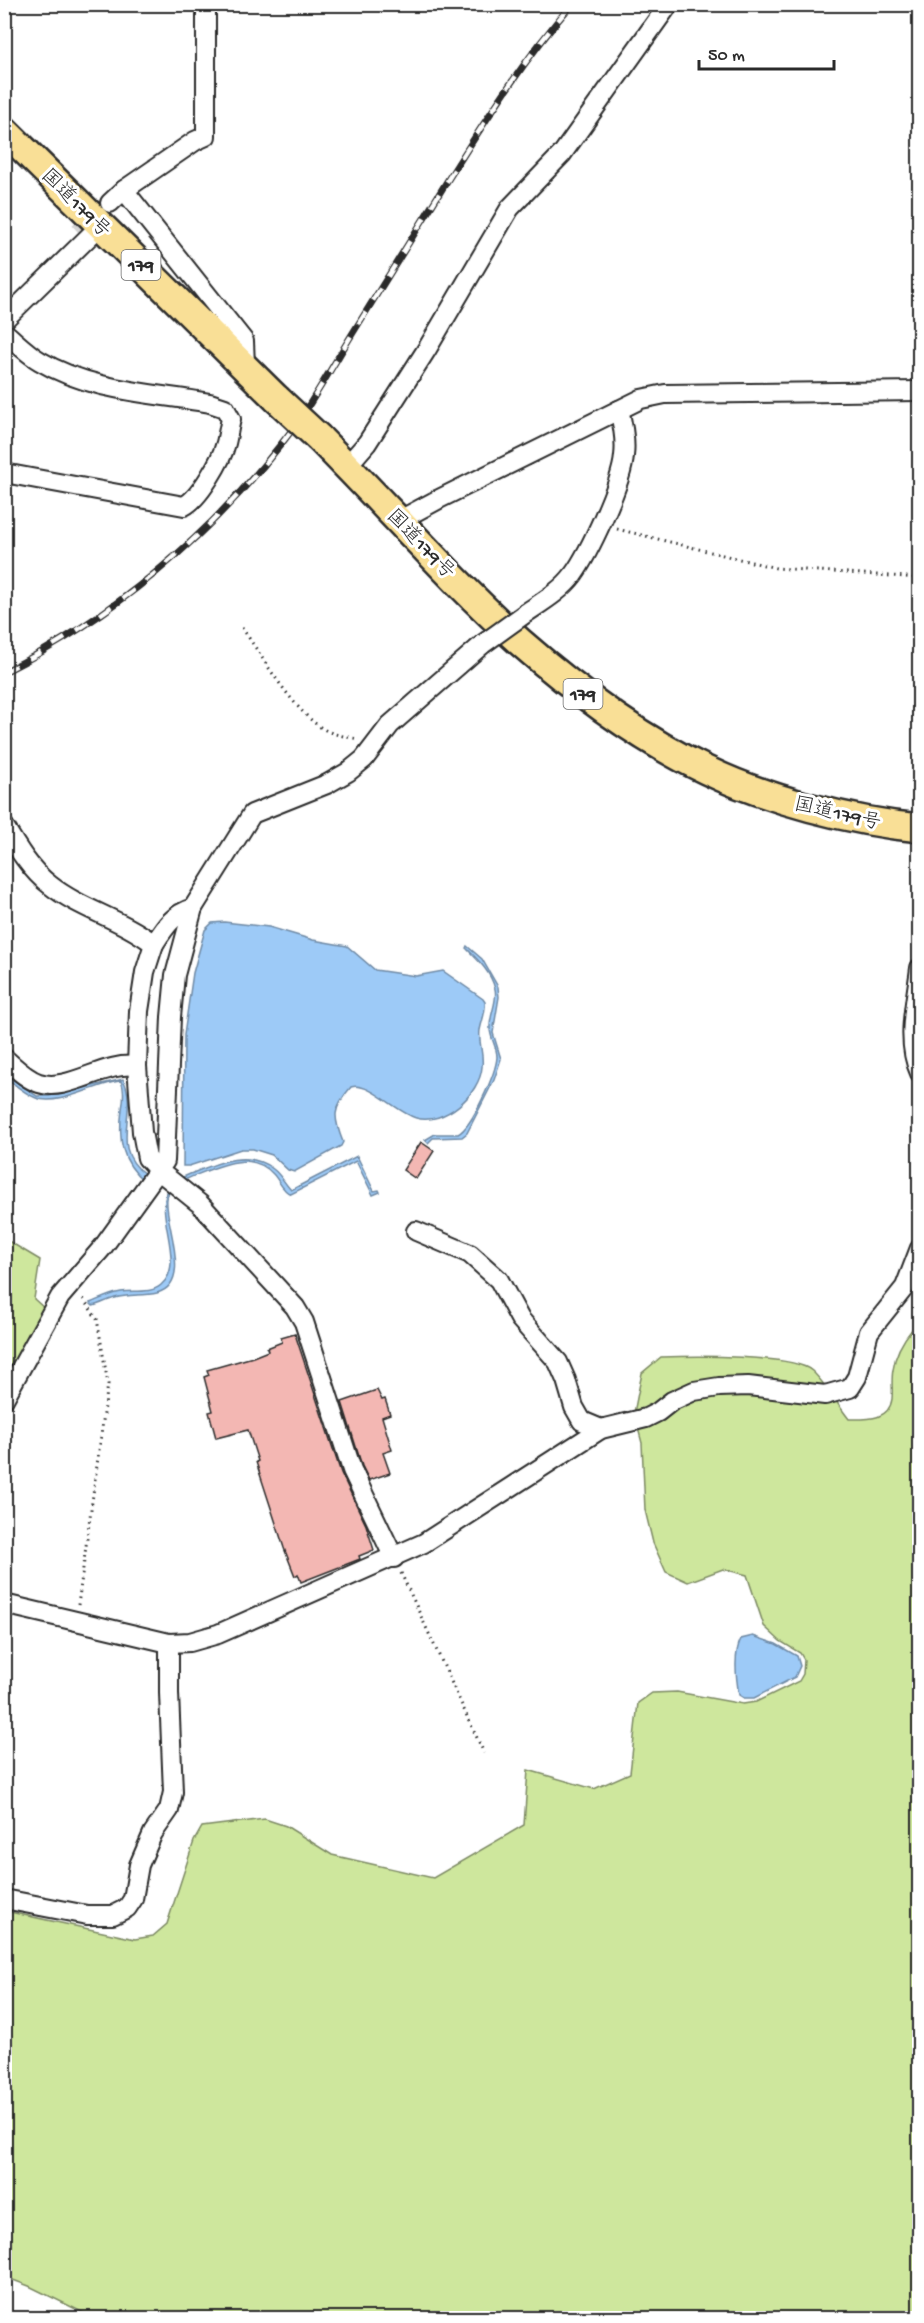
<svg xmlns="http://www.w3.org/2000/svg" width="924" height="2323" font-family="'Gochi Hand','Klee One',sans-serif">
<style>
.green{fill:#cee79d;stroke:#7c8964;stroke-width:1.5}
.water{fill:#9dcaf7;stroke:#6f8aa5;stroke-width:1.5}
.building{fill:#f3b7b3;stroke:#2b2b2b;stroke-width:1.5}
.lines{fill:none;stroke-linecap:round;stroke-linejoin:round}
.minor-tunnel{stroke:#d5d5d5;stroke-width:18;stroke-dasharray:18 9;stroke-linecap:butt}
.minor-casing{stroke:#2b2b2b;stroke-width:22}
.highway-casing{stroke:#2b2b2b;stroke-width:32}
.path{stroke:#2b2b2b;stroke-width:3;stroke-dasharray:1.5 4.5;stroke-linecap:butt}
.minor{stroke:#fff;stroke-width:18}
.highway{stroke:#f9df96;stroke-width:27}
.rail-casing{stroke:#2b2b2b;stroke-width:7}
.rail{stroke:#fff;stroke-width:4.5;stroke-dasharray:14;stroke-linecap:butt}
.minor-bridge-casing{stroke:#2b2b2b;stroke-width:22;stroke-linecap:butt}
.highway-bridge-casing{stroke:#2b2b2b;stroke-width:32;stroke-linecap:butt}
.minor-bridge{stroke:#fff;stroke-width:18}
.highway-bridge{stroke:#f9df96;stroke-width:27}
.labels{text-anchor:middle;stroke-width:6;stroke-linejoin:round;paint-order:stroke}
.shield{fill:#fff;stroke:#6b6b6b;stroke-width:1.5}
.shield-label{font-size:18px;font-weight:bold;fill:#2b2b2b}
.street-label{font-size:20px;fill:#2b2b2b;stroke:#fff}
</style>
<rect width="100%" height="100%" fill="#fff"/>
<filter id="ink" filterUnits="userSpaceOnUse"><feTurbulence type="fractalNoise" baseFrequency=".0167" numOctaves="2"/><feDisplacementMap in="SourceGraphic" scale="12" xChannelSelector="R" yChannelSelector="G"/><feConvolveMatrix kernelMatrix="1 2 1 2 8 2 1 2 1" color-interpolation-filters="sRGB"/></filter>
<g filter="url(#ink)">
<!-- green -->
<g class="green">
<polygon points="5,1239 40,1260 34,1299 45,1309 5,1388"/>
<path d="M 913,1328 L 920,1339 L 919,2318 L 94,2318 L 29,2286 L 5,2277 L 5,1911 L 135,1939 L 153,1936 L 167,1924 L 194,1841 L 202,1827 L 265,1819 L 286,1826 L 332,1855 L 433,1878 L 524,1825 L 528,1770 L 594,1789 L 630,1773 L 638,1703 L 652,1693 L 677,1692 L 743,1704 L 756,1702 L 799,1681 L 803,1674 L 804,1660 L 800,1653 L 780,1641 L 764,1626 L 747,1575 L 723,1569 L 688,1582 L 666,1572 L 653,1543 L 645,1510 L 642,1443 L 634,1413 L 642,1373 L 661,1357 C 690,1356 793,1354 812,1371 C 826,1384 837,1404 849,1419 C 866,1419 889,1421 892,1399 C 893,1390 891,1380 893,1370 C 895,1354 903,1340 913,1328 Z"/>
</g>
<!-- water -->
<g class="water">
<path d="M 224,922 L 269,927 L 313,940 L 347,946 L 375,970 L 416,976 L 443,971 L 483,999 L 485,1002 C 486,1012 482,1020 480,1030 C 478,1042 484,1054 482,1067 C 480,1094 444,1126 416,1118 C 397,1113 369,1081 351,1087 C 332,1109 333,1117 343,1142 L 341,1146 L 294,1172 L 288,1170 L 272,1155 L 253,1149 L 241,1149 L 189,1166 L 183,1166 L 184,1035 L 193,973 L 205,930 L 212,923 Z"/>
<path d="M 467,946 L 482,959 L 498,987 L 499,997 L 493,1033 L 501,1059 L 494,1080 L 467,1133 L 462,1137 L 433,1138 L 428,1143 L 425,1140 L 435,1134 L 458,1134 C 472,1127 496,1073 497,1057 C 497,1046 489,1037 490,1026 C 490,1014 498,1000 495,989 C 491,972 478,960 466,948 Z"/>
<path d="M 4,1074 L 37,1096 L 49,1096 L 123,1079 C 140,1112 107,1147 146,1175 L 145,1182 C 121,1162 118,1139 122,1109 C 124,1099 125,1090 121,1081 C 97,1083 59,1107 36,1098 C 25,1094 14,1084 5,1077 Z"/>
<path d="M 357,1156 L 374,1191 L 379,1190 L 380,1192 L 373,1195 L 356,1161 L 291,1194 C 283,1192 279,1180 273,1174 C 250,1147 210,1170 184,1180 L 183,1177 C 211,1166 246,1147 273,1169 C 281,1175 285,1184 291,1190 Z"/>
<path d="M 171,1186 C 171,1191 167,1194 167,1199 C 164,1223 194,1283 157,1293 C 143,1296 128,1294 115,1298 C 108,1300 100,1304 93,1306 L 90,1303 C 100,1299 110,1294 121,1292 C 133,1290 151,1294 161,1285 C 188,1263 150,1209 171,1186 Z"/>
<path d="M 753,1636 L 776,1644 L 797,1656 L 800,1666 L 795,1677 L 754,1698 L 744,1698 L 739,1695 C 736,1678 733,1654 741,1639 Z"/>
</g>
<!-- building -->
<g class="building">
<polygon points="421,1142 434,1151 416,1179 403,1170"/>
<polygon points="295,1334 341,1473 366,1525 374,1550 359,1556 360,1559 301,1582 298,1574 295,1576 284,1548 256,1462 258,1461 248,1430 216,1438 209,1412 213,1411 204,1377 209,1375 207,1370 253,1357 268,1351 267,1348 282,1342 281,1338"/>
<polygon points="377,1390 382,1400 385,1399 390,1414 382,1417 392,1450 383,1453 390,1473 369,1480 362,1466 342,1402"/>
</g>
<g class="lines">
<!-- minor-tunnel -->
<polyline class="minor-tunnel" points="78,232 100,212"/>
<!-- minor casing -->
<g class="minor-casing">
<g id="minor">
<polyline points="124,190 244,341 245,366"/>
<polyline points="110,203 124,190 195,141 206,136 206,4"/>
<polyline points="4,320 100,226"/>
<path d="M 4,332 C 16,342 28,354 40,361 C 90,391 154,393 210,403 L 225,408 L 231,419 C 229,427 228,435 226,443 C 222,459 199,499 184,506 L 4,473"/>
<polyline points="347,466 367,443 427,349 510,208 562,154 669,4"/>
<polyline points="400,520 439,499 641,399 665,394 920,391"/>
<path d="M 526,613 C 542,602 561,591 573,575 C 589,553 622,483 624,456 C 626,440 623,425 619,410"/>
<path d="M 4,826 C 16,846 31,871 50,885 C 80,909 122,919 154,944 L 145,972 L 139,1011 L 137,1066 L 142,1132 L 147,1158 L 159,1171 L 200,1204 L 295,1307 L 304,1322 L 352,1470 L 394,1558"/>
<path d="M 154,944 C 165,927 173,914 193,908 L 252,814 L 327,784 L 348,772 L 364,759 L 390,725 L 483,644"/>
<path d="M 920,968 C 916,1002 905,1041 920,1073"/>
<path d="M 4,1058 C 15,1067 26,1079 39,1083 C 68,1093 104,1061 137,1066"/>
<polyline points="416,1231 470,1254 499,1280 520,1319 558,1362 566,1380 574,1407 582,1421 601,1429"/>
<polyline points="4,1399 60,1297 103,1247 165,1161 171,1017 175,975 193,908"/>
<polyline points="4,1604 169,1643 190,1642 218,1634 424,1543 601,1429 646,1418 658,1412 672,1401 694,1391 719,1387 748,1386 825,1395 850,1388 857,1377 869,1332 905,1287 920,1248"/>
<polyline points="4,1899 87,1915 113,1915 127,1908 133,1899 139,1865 153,1833 169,1810 173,1792 169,1693 169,1643"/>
</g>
</g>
<!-- highway casing -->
<g class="highway-casing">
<g id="highway">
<polyline points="4,130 277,399"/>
<path d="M 319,438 C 386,505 450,579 520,642 C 576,691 638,738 706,770 C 766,799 853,822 920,828"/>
</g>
</g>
<!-- path -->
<g class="path">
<polyline points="617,529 776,568 920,578"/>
<path d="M 242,628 C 263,657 295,715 327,731 C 336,735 348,737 358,739"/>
<polyline points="401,1573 484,1753"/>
<polyline points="78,1605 108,1384 97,1319 83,1298"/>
</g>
<!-- minor -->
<use href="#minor" class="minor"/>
<!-- highway -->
<use href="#highway" class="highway"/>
<!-- rail casing -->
<g class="rail-casing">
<path id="rail" d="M 4,672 C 112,618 208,537 282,443 C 308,410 329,372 351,336 C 384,283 416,231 449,178 C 487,118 525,58 572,4"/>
</g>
<!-- rail -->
<use href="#rail" class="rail"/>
<!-- minor-bridge casing -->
<g class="minor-bridge-casing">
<polyline id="minor-bridge" points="483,644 526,613"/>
</g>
<!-- highway-bridge casing -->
<g class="highway-bridge-casing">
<polyline id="highway-bridge" points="277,399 319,438"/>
</g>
<!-- minor-bridge -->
<use href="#minor-bridge" class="minor-bridge"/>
<!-- highway-bridge -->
<use href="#highway-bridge" class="highway-bridge"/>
</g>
</g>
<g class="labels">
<!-- shield labels -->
<g class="shield">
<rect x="121.5" y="250" width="39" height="30" rx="4.5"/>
<rect x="563.5" y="679" width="39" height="30" rx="4.5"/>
</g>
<g class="shield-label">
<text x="141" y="271">179</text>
<text x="583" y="700">179</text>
</g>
<!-- street labels -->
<g class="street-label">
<text transform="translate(77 202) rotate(45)" y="7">国道179号</text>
<text transform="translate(422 543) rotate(46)" y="7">国道179号</text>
<text transform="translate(838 812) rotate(13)" y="7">国道179号</text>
</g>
</g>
<!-- margin -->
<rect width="924" height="2323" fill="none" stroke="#fff" stroke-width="24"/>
<rect x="12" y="12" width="900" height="2299" fill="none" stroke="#2b2b2b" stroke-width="2" filter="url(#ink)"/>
<!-- scale -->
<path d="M699 60v9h135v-9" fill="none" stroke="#2b2b2b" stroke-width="3"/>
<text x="708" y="60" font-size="18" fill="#2b2b2b" stroke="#ffffff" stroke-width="4.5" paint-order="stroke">50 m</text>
</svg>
